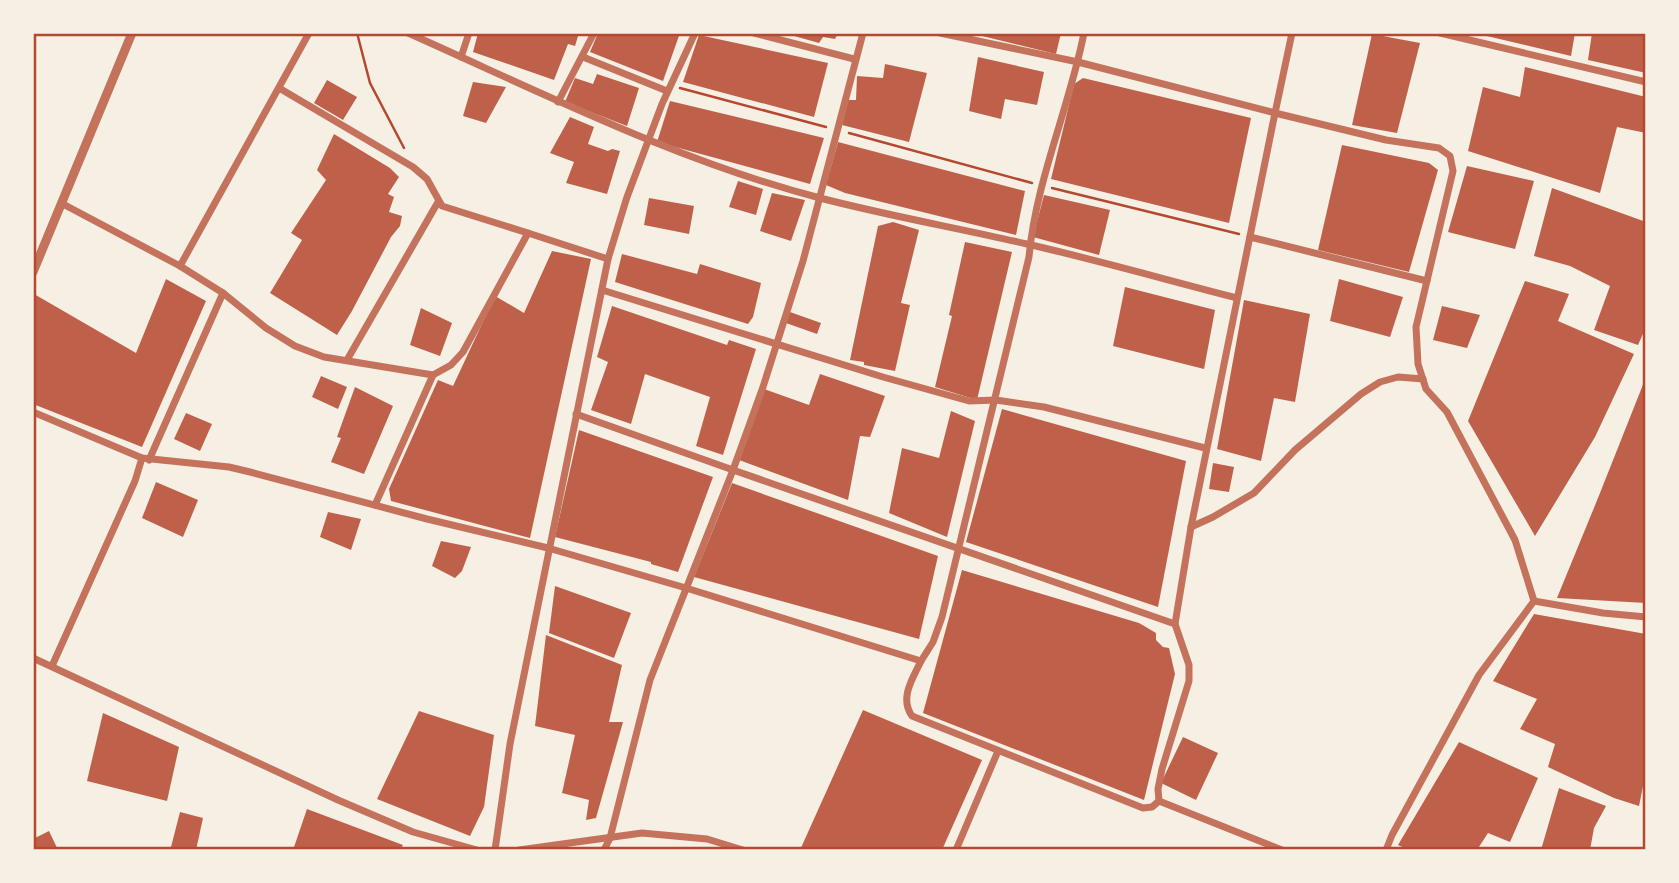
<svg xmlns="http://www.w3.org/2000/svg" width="1679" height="883" font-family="'Exo 2',sans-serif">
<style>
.building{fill:#bf614a}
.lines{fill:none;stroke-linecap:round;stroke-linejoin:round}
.path{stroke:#b5482f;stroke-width:2.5}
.minor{stroke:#c5725c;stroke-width:7}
.tertiary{stroke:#c5725c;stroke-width:9}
.neatline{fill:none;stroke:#b5482f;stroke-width:2.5}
</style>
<rect width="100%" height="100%" fill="#f6efe4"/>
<!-- building -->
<g class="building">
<polygon points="478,33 579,33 575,46 568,44 554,80 473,52"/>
<polygon points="598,33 680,33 663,81 590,52"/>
<polygon points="838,33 835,39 823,37 819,43 787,34"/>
<polygon points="983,33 1061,33 1056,54 982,36"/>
<polygon points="1474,33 1575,33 1571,56"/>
<polygon points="1592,33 1646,33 1646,73 1588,60"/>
<polygon points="1372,34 1420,43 1397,133 1352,125"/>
<polygon points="699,35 828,63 814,117 683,82"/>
<polygon points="978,57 1044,72 1037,105 1005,99 1001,119 969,111"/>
<polygon points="885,64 927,73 909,142 842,125 848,100 856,100 857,76 883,78"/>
<polygon points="1525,67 1646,97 1646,133 1617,127 1600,193 1468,151 1483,87 1520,97"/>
<polygon points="597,74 639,88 627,126 565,102 575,78 593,84"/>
<polygon points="1083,78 1251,118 1229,223 1051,179 1074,84"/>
<polygon points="327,80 357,97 343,120 314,103"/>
<polygon points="473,82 506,87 486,123 463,116"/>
<polygon points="670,101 824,138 810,184 657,142"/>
<polygon points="570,117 594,127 588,144 608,151 612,149 620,151 607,194 566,183 574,162 550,153"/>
<polygon points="334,134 390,168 399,177 388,194 394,197 389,212 402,216 400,226 391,237 352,311 337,335 270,293 302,240 291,233 326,180 317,170"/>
<polygon points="838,142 1025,191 1016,235 845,193 826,185"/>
<polygon points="1342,145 1429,163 1438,170 1409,272 1318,250"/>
<polygon points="1467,166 1534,181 1515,249 1448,232"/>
<polygon points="738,181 763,189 756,215 729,207"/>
<polygon points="1552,188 1646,222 1646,327 1638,345 1594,330 1610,286 1570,266 1534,256"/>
<polygon points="772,193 805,200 791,241 760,231"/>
<polygon points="1044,195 1110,210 1099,255 1033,237"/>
<polygon points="649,198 694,206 689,234 644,225"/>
<polygon points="893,222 919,230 901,303 910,305 895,371 864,365 864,362 850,360 878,226"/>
<polygon points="965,242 1012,252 977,400 935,387 952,316 949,315"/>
<polygon points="552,251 591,259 530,538 391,501 389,489 438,380 453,386 495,296 524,313"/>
<polygon points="622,254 697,274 700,264 761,283 753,317 748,324 615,282"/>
<polygon points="166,279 206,301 142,447 33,404 34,294 136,353"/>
<polygon points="1339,279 1403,297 1390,337 1330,321"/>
<polygon points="1525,281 1569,294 1558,321 1634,354 1595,437 1535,536 1468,421"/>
<polygon points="1125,287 1215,310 1204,369 1113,346"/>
<polygon points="1244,300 1310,314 1295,402 1274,398 1261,461 1217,449"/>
<polygon points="612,306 727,345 729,340 756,349 723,455 696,446 710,397 645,374 631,424 591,410 608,362 597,357"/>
<polygon points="1442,306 1480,315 1467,348 1433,340"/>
<polygon points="421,308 452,323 440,356 410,345"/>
<polygon points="790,312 821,323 817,334 786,323"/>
<polygon points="820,374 885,396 870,437 860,436 848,500 739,460 764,389 809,405"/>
<polygon points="321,376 347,387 338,409 312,397"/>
<polygon points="1646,377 1646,603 1557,598 1598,498"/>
<polygon points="355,387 393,406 364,474 331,462 341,438 337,437"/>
<polygon points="1002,409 1186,461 1158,607 966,542"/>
<polygon points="951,411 975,421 947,537 889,513 902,448 939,458"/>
<polygon points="186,413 212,424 200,451 174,439"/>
<polygon points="579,430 713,477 678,572 651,564 651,562 555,537"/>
<polygon points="1213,463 1234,467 1229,492 1209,489"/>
<polygon points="156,482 198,500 183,537 142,518"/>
<polygon points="732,483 938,556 919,639 694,577"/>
<polygon points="328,512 361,519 351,550 320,537"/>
<polygon points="441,541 471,547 462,571 455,578 432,566"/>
<polygon points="962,570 1139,623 1156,633 1156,640 1163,647 1169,648 1175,674 1144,800 923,713"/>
<polygon points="555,586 631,613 614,658 549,633"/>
<polygon points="1534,614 1646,634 1646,771 1639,806 1614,798 1548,767 1555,744 1520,729 1537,699 1493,681"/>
<polygon points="546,635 622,665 609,722 623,722 596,818 586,820 589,800 562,793 575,735 535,726"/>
<polygon points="863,710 982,760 942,850 800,850"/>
<polygon points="419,711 494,735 484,807 470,836 377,799"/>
<polygon points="103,713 179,747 167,801 87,781"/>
<polygon points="1183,737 1218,753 1196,800 1161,783"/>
<polygon points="1459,742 1538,778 1510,842 1488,833 1477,850 1409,850 1398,845"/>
<polygon points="1559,788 1606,806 1594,828 1590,850 1541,850"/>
<polygon points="307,809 403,845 400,850 293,850"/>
<polygon points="180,812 203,818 196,850 171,847"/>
<polygon points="49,831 58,850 33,850 33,839"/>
</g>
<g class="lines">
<!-- path -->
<g class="path">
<polyline points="357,33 370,83 404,148"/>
<polyline points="680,88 826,127"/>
<polyline points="849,133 1032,183"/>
<polyline points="1052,188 1239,234"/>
</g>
<!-- minor -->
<g class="minor">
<path d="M 408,33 C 543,93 677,161 820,198 C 889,216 958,228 1027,244 C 1097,260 1167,280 1237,298"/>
<polyline points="754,33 854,59"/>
<polyline points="940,33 1078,62 1275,113 1191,527 1175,624 1189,665 1189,681 1162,769 1158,789 1159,801 1282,850"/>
<polyline points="1292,33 1275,113 1386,140 1439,148 1450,156 1453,171 1416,327 1418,364 1426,389 1447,412 1515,540 1534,601 1479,675 1392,835 1386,850"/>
<polyline points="1440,33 1646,82"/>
<polyline points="461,57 469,33"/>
<polyline points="583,57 667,91"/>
<polyline points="279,88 413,167 427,179 442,206 528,233"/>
<polyline points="558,102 594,33"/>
<polyline points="61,203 180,266 223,293 266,328 295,346 324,357 433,375"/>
<polyline points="1250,237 1427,281"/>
<polyline points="180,266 309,33"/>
<polyline points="602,290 883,377 969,401 996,400 1044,407 1205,448"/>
<polyline points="347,360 438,202"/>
<path d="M 33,412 L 142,458 L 229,467 L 250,472 L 427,519 L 548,548 L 686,588 L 921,661 C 913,678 899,698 912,716 L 1143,808 L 1152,807 L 1159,801"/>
<polyline points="576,414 733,470 763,387 803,261 863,33"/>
<polyline points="149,460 223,293"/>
<polyline points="375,505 433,375 451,365 463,352 528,233 608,259"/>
<polyline points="1191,527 1213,517 1254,493 1295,450 1361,394 1380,382 1398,377 1423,379"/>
<polyline points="1534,601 1603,613 1646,617"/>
<polyline points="33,658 338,800 413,832 477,850"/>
<path d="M 921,661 L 933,642 L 942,617 L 1029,257 C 1036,180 1069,109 1084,33"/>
<polyline points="52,666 135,481 142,458"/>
<polyline points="495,850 510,744 608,259 627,197 662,104 695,33"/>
<polyline points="519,850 642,833 707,839 743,850"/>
<polyline points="604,850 610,838 650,680 733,470 1175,624"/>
<polyline points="956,850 998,751"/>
</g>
<!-- tertiary -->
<polyline class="tertiary" points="33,272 132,33"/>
</g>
<!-- border -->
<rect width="1679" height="883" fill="none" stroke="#f6efe4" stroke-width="70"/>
<rect x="35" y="35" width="1609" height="813" class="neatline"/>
</svg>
